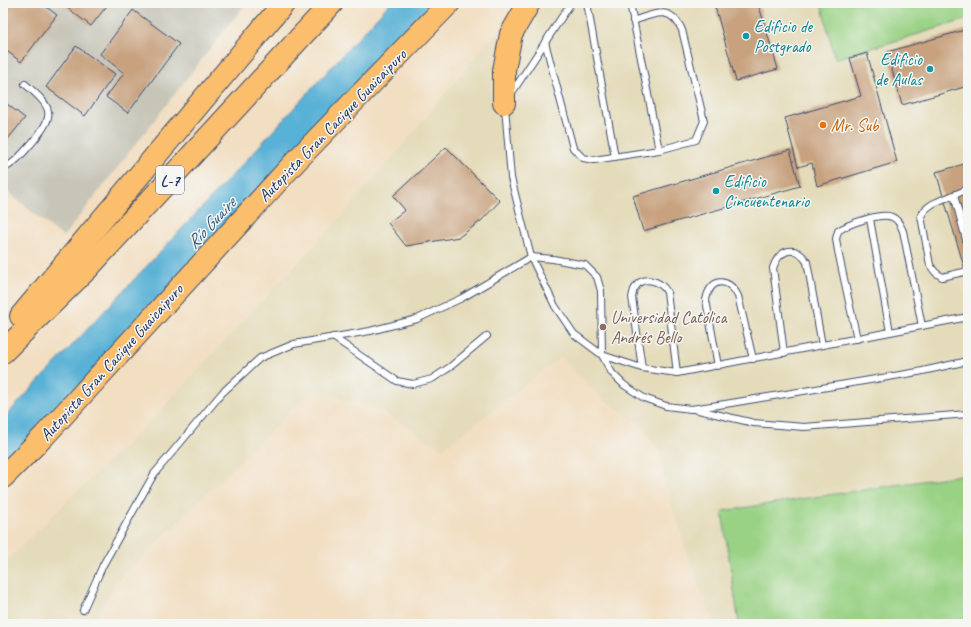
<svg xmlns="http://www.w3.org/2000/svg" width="971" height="627" font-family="Caveat,sans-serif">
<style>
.built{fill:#e4dbba}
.industrial{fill:#c6c5b8}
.green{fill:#99d284;stroke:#5a8071}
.water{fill:#59b1d6;stroke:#3a709a}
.building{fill:#c8a27f}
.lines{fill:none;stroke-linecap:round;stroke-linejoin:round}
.lane-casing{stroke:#3b496d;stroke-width:8}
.highway-casing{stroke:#3b496d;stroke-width:24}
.lane{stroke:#fff;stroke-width:6}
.highway{stroke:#fabe6d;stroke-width:22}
.culture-dot{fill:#0f9aa8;stroke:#f6f6f2;stroke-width:1.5}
.food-dot{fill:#e8710a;stroke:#f6f6f2;stroke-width:1.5}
.education-dot{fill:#8d6e63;stroke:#f6f6f2;stroke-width:1.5}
.labels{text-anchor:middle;stroke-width:3;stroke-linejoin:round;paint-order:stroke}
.shield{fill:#f6f6f2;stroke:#5d6b8a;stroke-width:1}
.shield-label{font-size:16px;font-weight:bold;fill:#1b2f5e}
.culture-label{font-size:17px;fill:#0d838f;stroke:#f6f6f2;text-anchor:start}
.street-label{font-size:17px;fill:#1b2f5e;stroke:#f6f6f2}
.food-label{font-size:17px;fill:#c56008;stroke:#f6f6f2;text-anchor:start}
.education-label{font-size:17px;fill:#785e54;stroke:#f6f6f2;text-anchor:start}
.water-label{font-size:18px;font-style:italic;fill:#2e5682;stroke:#f6f6f2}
</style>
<rect width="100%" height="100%" fill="#f6f6f2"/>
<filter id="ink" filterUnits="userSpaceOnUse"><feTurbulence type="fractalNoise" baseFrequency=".025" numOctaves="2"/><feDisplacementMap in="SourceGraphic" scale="8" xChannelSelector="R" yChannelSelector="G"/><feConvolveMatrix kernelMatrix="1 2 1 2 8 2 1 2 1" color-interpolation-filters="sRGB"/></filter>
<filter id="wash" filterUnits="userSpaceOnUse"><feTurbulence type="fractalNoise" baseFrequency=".012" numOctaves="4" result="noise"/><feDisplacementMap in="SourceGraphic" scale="16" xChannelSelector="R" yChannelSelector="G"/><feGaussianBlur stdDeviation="0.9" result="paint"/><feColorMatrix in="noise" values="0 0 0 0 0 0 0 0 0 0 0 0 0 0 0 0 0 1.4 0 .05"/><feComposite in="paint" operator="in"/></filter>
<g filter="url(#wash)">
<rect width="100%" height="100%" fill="#f2dec1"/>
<!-- built -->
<polygon class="built" points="522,3 968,3 968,624 714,624 689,559 668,492 659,452 642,426 598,396 561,357 442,449 380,410 313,389 115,584 98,615 97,624 3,624 3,564 155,416 339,219 400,149 483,47"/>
<!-- industrial -->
<polygon class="industrial" points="3,3 246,3 63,237 3,188"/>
<!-- green -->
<g class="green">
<polygon points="821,3 968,3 968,19 835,59"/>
<polygon points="968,474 968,624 739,624 722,511"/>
</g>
<!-- water -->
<polygon class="water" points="390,3 436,3 3,467 3,419 239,168"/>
<g id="blocks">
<!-- building -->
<g class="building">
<polygon points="3,3 41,3 57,15 21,62 3,48"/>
<polygon points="61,3 109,3 91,26"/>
<polygon points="714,3 758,3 778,69 736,81"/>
<polygon points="133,10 179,44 128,113 106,97 124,73 100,54"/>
<polygon points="968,29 968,86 902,105 887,52"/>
<polygon points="76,46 115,74 85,116 46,87"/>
<polygon points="867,53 897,162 817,186 812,163 798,167 785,118 861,96 850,58"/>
<polygon points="3,101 25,118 3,145"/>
<polygon points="446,147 500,201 481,221 459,237 406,246 388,223 405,210 393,196"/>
<polygon points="790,150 800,186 643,231 633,196"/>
<polygon points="968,163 968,280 936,172"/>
</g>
</g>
</g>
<g filter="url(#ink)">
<use href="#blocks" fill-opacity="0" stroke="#3b496d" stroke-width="1"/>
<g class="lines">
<!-- lane casing -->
<g class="lane-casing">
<g id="lane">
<polyline points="587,3 615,157"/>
<polyline points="630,3 659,150"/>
<path d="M 545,42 L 573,148 L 583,158 L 594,160 L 659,150 L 696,140 L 704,121 L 682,30 C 670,4 654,14 633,21"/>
<polyline points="511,94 571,3"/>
<polyline points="505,107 511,178 531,257 555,306 574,334 602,355 642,368 677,373 968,317"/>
<path d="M 3,169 C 15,163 22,154 31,144 C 56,114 54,109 25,84"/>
<polyline points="968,189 954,195 968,247"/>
<path d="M 954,195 C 942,200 927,203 921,216 L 930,265 L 935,272 L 942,277 L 968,271"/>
<polyline points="870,219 890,332"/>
<polyline points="333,337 397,381 413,384 432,379 450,367 487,336"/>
<path d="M 857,339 L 838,251 L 836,239 L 838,231 C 848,224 881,212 892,217 C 898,219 901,226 903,231 L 922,326"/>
<path d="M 784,353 L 773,268 C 779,250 795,243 807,262 L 822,345"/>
<path d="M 718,366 L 706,300 C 710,278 728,276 738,296 L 753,359"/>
<path d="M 642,368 L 632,297 C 633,295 633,290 635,288 C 642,274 661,281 667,292 L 677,373"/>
<polyline points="694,409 754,423 804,427 968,414"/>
<polyline points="83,610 103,565 154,474 222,393 260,358 294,344 370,331 417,319 462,298 531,257 553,259 585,265 597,277 601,291 602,355 612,373 624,385 644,398 666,406 691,409 725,404 918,372 968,361"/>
</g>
</g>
<!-- highway casing -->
<g class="highway-casing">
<g id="highway">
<polyline points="504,103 504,70 511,34 529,3"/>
<polyline points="21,316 284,3"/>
<polyline points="3,352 87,269 332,3"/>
<polyline points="3,477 44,436 297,160 449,3"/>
</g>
</g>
<!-- lane -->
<use href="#lane" class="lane"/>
<!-- highway -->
<use href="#highway" class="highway"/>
</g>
</g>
<!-- markers -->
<g class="culture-dot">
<circle cx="746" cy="36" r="4"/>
<circle cx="930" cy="69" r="4"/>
<circle cx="716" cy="191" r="4"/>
</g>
<circle class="food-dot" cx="823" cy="125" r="4"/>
<circle class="education-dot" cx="603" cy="327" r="4"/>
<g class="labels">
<!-- shield labels -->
<rect class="shield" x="156" y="166" width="28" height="28" rx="3"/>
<g class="shield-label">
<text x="170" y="186">L-7</text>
</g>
<!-- culture labels -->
<g class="culture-label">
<text x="754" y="32">Edificio de<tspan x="754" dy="20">Postgrado</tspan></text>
<text x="922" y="65" text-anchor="end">Edificio<tspan x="922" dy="20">de Aulas</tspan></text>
<text x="724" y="187">Edificio<tspan x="724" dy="20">Cincuentenario</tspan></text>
</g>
<!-- street labels -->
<g class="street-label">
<text transform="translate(332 125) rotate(-46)" y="6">Autopista Gran Cacique Guaicaipuro</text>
<text transform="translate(111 362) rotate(-48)" y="6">Autopista Gran Cacique Guaicaipuro</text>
</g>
<!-- food labels -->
<g class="food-label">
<text x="831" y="131">Mr. Sub</text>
</g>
<!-- education labels -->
<g class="education-label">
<text x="611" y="323">Universidad Católica<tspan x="611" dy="20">Andrés Bello</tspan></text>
</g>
<!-- water labels -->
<g class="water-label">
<text transform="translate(211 223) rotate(-47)" y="6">Río Guaire</text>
</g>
</g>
<!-- margin -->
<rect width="971" height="627" fill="none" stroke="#f6f6f2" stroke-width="16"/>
</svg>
